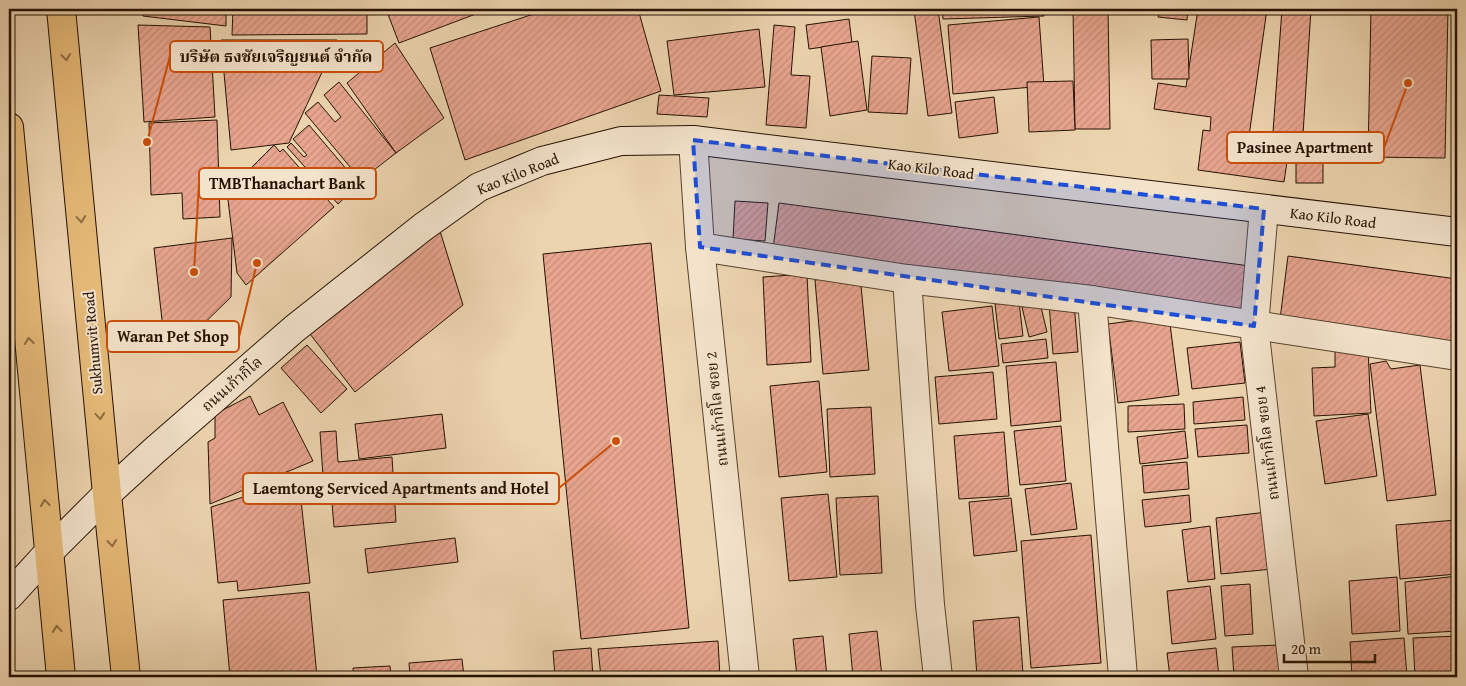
<svg xmlns="http://www.w3.org/2000/svg" width="1466" height="686" font-family="'Gentium Book Plus','Noto Serif Thai',serif">
<style>
.building{fill:url(#building-hatch);stroke:#251100}
.lines{fill:none;stroke-linecap:round;stroke-linejoin:round}
.street-casing{stroke:#57422c;stroke-width:30}
.secondary-casing{stroke:#251100;stroke-width:30}
.highway-casing{stroke:#251100;stroke-width:30}
.street{stroke:#f3e3cb;stroke-width:28}
.secondary{stroke:#f3e3cb;stroke-width:28}
.highway{stroke:#e6ba78;stroke-width:28}
.oneway{stroke:#8f6e42}
.marked{fill:#1d4ed8;fill-opacity:0.2;stroke:#1d4ed8;stroke-width:4;stroke-dasharray:10 6;stroke-linejoin:round}
.labels{text-anchor:middle;stroke-width:4;stroke-linejoin:round;paint-order:stroke}
.street-label{font-size:15px;fill:#251100;stroke:#f3e3cb}
.leader{fill:none;stroke:#cb4e0a;stroke-width:2}
.callout-dot{fill:#cb4e0a;stroke:#f3e3cb;stroke-width:2}
.callout{fill:#f3e3cb;stroke:#cb4e0a;stroke-width:2}
.callout-label{font-size:16px;text-anchor:middle;font-weight:bold;fill:#251100}
</style>
<defs>
<pattern id="building-hatch" width="6" height="6" patternUnits="userSpaceOnUse" patternTransform="scale(1.25)"><rect width="6" height="6" fill="#e8a58f"/><path d="M-1 1l2-2M0 6l6-6M5 7l2-2" fill="none" stroke="#c78d7a"/></pattern>
</defs>
<rect width="100%" height="100%" fill="#ecd4af"/>
<filter id="stains"><feTurbulence type="fractalNoise" baseFrequency=".004" numOctaves="4"/><feColorMatrix values="0 0 0 0 .2 0 0 0 0 .09 0 0 0 0 .02 0 0 0 .5 -.17"/></filter>
<radialGradient id="worn" r=".72"><stop offset=".6" stop-color="#630" stop-opacity="0"/><stop offset="1" stop-color="#630" stop-opacity=".3"/></radialGradient>
<!-- building -->
<g class="building">
<polygon points="142,9 226,9 226,26 143,16"/>
<polygon points="233,9 367,9 367,34 232,35"/>
<polygon points="386,9 489,9 399,43"/>
<polygon points="549,9 638,9 661,91 465,160 430,48"/>
<polygon points="757,9 812,9 757,11"/>
<polygon points="917,9 938,9 952,113 928,116 914,10"/>
<polygon points="942,9 1044,9 1044,16 943,19"/>
<polygon points="1073,9 1108,9 1110,129 1075,129"/>
<polygon points="1159,9 1188,9 1187,20 1158,17"/>
<polygon points="1198,9 1267,9 1248,143 1289,148 1284,182 1198,170 1203,130 1210,131 1211,117 1154,109 1158,83 1186,87"/>
<polygon points="1282,9 1311,9 1303,134 1273,132"/>
<polygon points="1371,9 1448,9 1445,158 1368,157"/>
<polygon points="1039,17 1044,86 953,94 948,25"/>
<polygon points="849,19 852,43 809,49 806,25"/>
<polygon points="138,25 210,27 215,117 144,122"/>
<polygon points="774,25 795,27 791,75 810,76 806,128 766,125"/>
<polygon points="759,29 765,87 674,95 667,41"/>
<polygon points="1188,39 1189,79 1152,79 1151,40"/>
<polygon points="221,40 337,40 289,143 231,150"/>
<polygon points="858,41 867,110 830,116 821,47"/>
<polygon points="395,43 444,118 396,153 347,83"/>
<polygon points="872,56 911,58 907,114 868,112"/>
<polygon points="1073,81 1075,130 1029,132 1027,82"/>
<polygon points="339,82 396,153 361,180 305,113 318,102 335,122 341,117 324,95"/>
<polygon points="659,95 709,98 707,117 657,114"/>
<polygon points="994,97 998,133 959,138 955,102"/>
<polygon points="217,120 220,217 183,219 182,193 151,195 149,123"/>
<polygon points="309,125 359,184 338,204 287,147 291,143 304,157 307,155 293,139"/>
<polygon points="274,145 280,152 283,149 334,207 246,285 237,273 227,192"/>
<rect x="1296" y="151" width="27" height="32"/>
<polygon points="735,201 768,203 765,241 733,239"/>
<polygon points="779,203 1250,266 1243,312 773,249"/>
<polygon points="440,231 463,305 355,392 310,334"/>
<polygon points="232,238 231,297 187,340 164,338 154,248"/>
<polygon points="651,243 689,628 581,639 543,254"/>
<polygon points="1288,256 1457,279 1457,342 1280,319"/>
<polygon points="807,274 811,362 767,365 763,277"/>
<polygon points="860,275 869,370 823,374 815,280"/>
<polygon points="1019,302 1023,336 999,339 995,304"/>
<polygon points="1074,302 1078,352 1053,354 1049,304"/>
<polygon points="1040,303 1047,332 1029,337 1022,307"/>
<polygon points="992,306 999,366 949,371 942,312"/>
<polygon points="1169,316 1179,395 1118,403 1108,324"/>
<polygon points="1046,339 1048,358 1003,363 1001,344"/>
<polygon points="1240,342 1245,383 1192,389 1187,348"/>
<polygon points="307,345 347,389 321,413 281,368"/>
<polygon points="1368,348 1371,413 1314,416 1312,368 1335,367 1335,349"/>
<polygon points="1386,361 1391,369 1420,365 1436,495 1387,501 1370,364"/>
<polygon points="1056,362 1061,421 1011,426 1006,366"/>
<polygon points="993,372 997,419 939,424 935,377"/>
<polygon points="819,381 827,472 779,477 770,386"/>
<polygon points="250,396 259,415 283,402 313,461 210,504 208,442 215,438 215,414"/>
<polygon points="1243,397 1245,420 1194,424 1193,402"/>
<polygon points="1184,404 1185,429 1128,432 1128,406"/>
<polygon points="871,407 875,474 830,477 827,409"/>
<polygon points="442,414 446,448 359,459 355,424"/>
<polygon points="1368,414 1377,476 1325,484 1316,421"/>
<polygon points="1247,425 1249,453 1198,457 1195,429"/>
<polygon points="1061,426 1066,481 1020,485 1014,431"/>
<polygon points="336,431 338,462 392,457 396,522 334,527 331,491 324,491 320,432"/>
<polygon points="1185,431 1188,458 1140,464 1137,437"/>
<polygon points="1004,432 1009,496 959,499 954,436"/>
<polygon points="1187,462 1189,489 1144,493 1142,466"/>
<polygon points="292,482 293,492 300,491 310,583 238,591 237,581 218,583 211,507"/>
<polygon points="1071,483 1077,529 1031,535 1025,489"/>
<polygon points="828,494 837,577 789,581 781,498"/>
<polygon points="1189,495 1191,522 1145,527 1142,500"/>
<polygon points="878,496 882,573 840,575 836,498"/>
<polygon points="1011,498 1017,551 974,556 969,502"/>
<polygon points="1267,512 1273,569 1221,574 1216,518"/>
<polygon points="1456,520 1457,574 1400,579 1396,525"/>
<polygon points="1210,526 1215,579 1188,582 1182,530"/>
<polygon points="1091,535 1101,663 1031,668 1021,541"/>
<polygon points="455,538 458,562 368,573 365,549"/>
<polygon points="1457,576 1457,631 1408,634 1405,582"/>
<polygon points="1397,577 1400,631 1352,634 1349,581"/>
<polygon points="1250,584 1253,634 1225,636 1221,586"/>
<polygon points="1210,586 1216,639 1172,644 1167,591"/>
<polygon points="309,592 317,677 230,677 223,600"/>
<polygon points="1019,617 1023,674 977,677 973,621"/>
<polygon points="877,631 882,677 853,677 849,634"/>
<polygon points="823,636 827,677 797,677 793,639"/>
<polygon points="1457,636 1457,677 1415,677 1413,638"/>
<polygon points="1404,638 1407,677 1352,677 1350,642"/>
<polygon points="718,641 720,677 601,677 598,649"/>
<polygon points="1279,645 1281,677 1234,677 1232,647"/>
<polygon points="591,648 593,677 555,677 553,651"/>
<polygon points="1216,648 1219,677 1170,677 1167,653"/>
<polygon points="462,659 464,677 410,677 409,663"/>
<polygon points="11,660 13,677 9,677 9,662"/>
<polygon points="390,666 391,677 354,677 353,668"/>
<polygon points="1087,673 1087,677 1047,677"/>
</g>
<g class="lines">
<!-- street casing -->
<g class="street-casing">
<g id="street">
<polyline points="693,140 700,247 745,677"/>
<polyline points="1264,209 1254,326 1294,677"/>
<polyline points="700,247 907,279 1092,300 1457,356"/>
<polyline points="907,279 930,605 938,677"/>
<polyline points="1092,300 1123,677"/>
</g>
</g>
<!-- secondary casing -->
<g class="secondary-casing">
<polyline id="secondary" points="9,596 50,551 107,494 154,451 294,329 423,227 479,187 542,161 621,141 693,140 1457,232"/>
</g>
<!-- highway casing -->
<g class="highway-casing">
<g id="highway">
<polyline points="61,9 107,494 126,677"/>
<polyline points="9,127 61,677"/>
</g>
</g>
<!-- street -->
<use href="#street" class="street"/>
<!-- secondary -->
<use href="#secondary" class="secondary"/>
<!-- highway -->
<use href="#highway" class="highway"/>
</g>
<!-- one-way arrows -->
<defs><path id="oneway-chevron" d="M-2-3.5L2.5 0L-2 3.5" fill="none" stroke-width="1.6" stroke-linecap="round" stroke-linejoin="round" transform="scale(1.25)"/></defs>
<g class="oneway">
<use href="#oneway-chevron" transform="translate(66 57) rotate(84)"/>
<use href="#oneway-chevron" transform="translate(81 219) rotate(85)"/>
<use href="#oneway-chevron" transform="translate(29 341) rotate(-96)"/>
<use href="#oneway-chevron" transform="translate(100 416) rotate(85)"/>
<use href="#oneway-chevron" transform="translate(45 503) rotate(-96)"/>
<use href="#oneway-chevron" transform="translate(112 543) rotate(84)"/>
<use href="#oneway-chevron" transform="translate(57 629) rotate(-95)"/>
</g>
<!-- marked area -->
<path class="marked" d="M 693,140 L 1264,209 L 1254,326 L 700,247 Z"/>
<g class="labels">
<!-- street labels -->
<g class="street-label">
<text transform="translate(931 169) rotate(7)" y="5">Kao Kilo Road</text>
<text transform="translate(518 174) rotate(-22)" y="5">Kao Kilo Road</text>
<text transform="translate(1333 218) rotate(7)" y="5">Kao Kilo Road</text>
<text transform="translate(93 343) rotate(-95)" y="5">Sukhumvit Road</text>
<text transform="translate(232 384) rotate(-41)" y="5">ถนนเก้ากิโล</text>
<text transform="translate(717 409) rotate(-96)" y="5">ถนนเก้ากิโล ซอย 2</text>
<text transform="translate(1267 443) rotate(-97)" y="5">ถนนเก้ากิโล ซอย 4</text>
</g>
</g>
<!-- callouts -->
<path class="leader" d="M147 142L170 56M1408 83L1384 148M194 272L199 183M257 263L239 337M616 441L559 488"/>
<g class="callout-dot">
<circle cx="147" cy="142" r="5"/>
<circle cx="1408" cy="83" r="5"/>
<circle cx="194" cy="272" r="5"/>
<circle cx="257" cy="263" r="5"/>
<circle cx="616" cy="441" r="5"/>
</g>
<g class="callout">
<rect x="170" y="41" width="213" height="31" rx="5"/>
<rect x="1227" y="132" width="157" height="31" rx="5"/>
<rect x="199" y="168" width="177" height="31" rx="5"/>
<rect x="107" y="321" width="132" height="31" rx="5"/>
<rect x="243" y="473" width="316" height="31" rx="5"/>
</g>
<g class="callout-label">
<text x="276" y="62">บริษัต ธงชัยเจริญยนต์ จำกัด</text>
<text x="1305" y="153">Pasinee Apartment</text>
<text x="287" y="189">TMBThanachart Bank</text>
<text x="173" y="342">Waran Pet Shop</text>
<text x="401" y="494">Laemtong Serviced Apartments and Hotel</text>
</g>
<!-- margin -->
<rect width="1466" height="686" fill="none" stroke="#ecd4af" stroke-width="30"/>
<rect x="10" y="10" width="1446" height="666" fill="none" stroke="#251100" stroke-width="2.5"/>
<rect x="15" y="15" width="1436" height="656" fill="none" stroke="#251100"/>
<!-- scale -->
<path d="M1284 654v8h91v-8" fill="none" stroke="#251100" stroke-width="2.5"/>
<text x="1291" y="654" font-size="15" fill="#251100" stroke="#f3e3cb" stroke-width="4" paint-order="stroke">20 m</text>
<rect width="100%" height="100%" filter="url(#stains)"/>
<rect width="100%" height="100%" fill="url(#worn)"/>
</svg>
